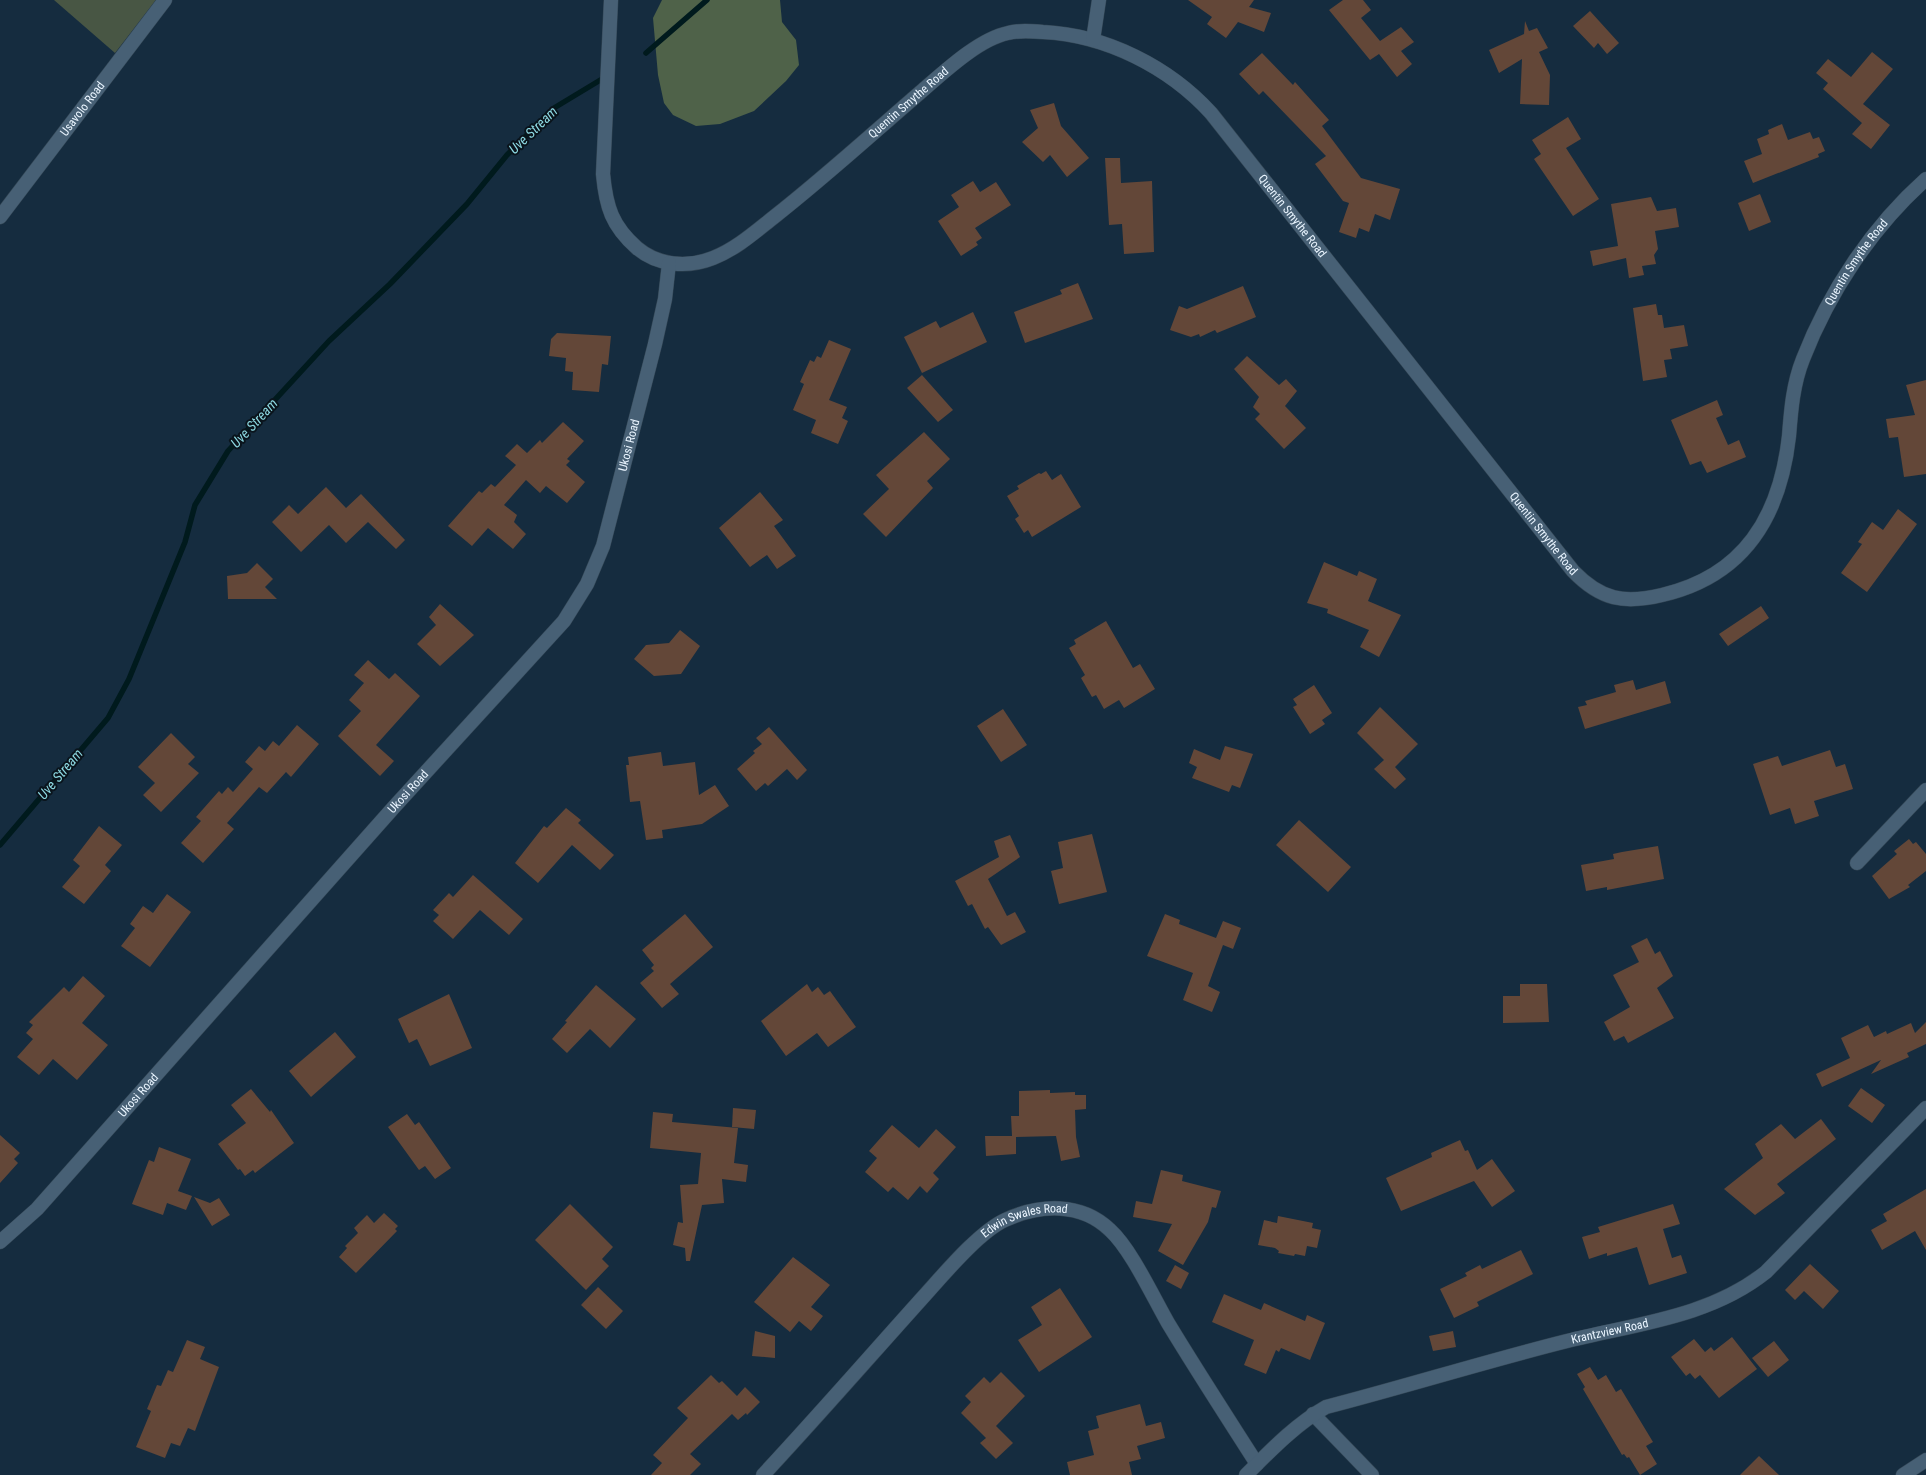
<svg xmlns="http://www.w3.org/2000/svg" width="1926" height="1475" font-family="'Roboto Condensed',sans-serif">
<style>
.green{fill:#485644}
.forest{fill:#4f6249}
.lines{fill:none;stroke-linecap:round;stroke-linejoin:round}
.stream{stroke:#001a1d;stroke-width:5.5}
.building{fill:#634738}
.minor-casing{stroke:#334655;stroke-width:15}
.minor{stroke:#476075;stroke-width:14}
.labels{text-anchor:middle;stroke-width:4;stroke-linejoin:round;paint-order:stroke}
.street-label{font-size:12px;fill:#eaf5ff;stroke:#0a141c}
.water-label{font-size:14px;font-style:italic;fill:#8dd9e2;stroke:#0a141c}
</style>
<rect width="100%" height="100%" fill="#152c3f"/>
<!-- green -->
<polygon class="green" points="54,0 156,0 115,53"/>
<!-- forest -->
<polygon class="forest" points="662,0 780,0 782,22 796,40 799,65 786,81 754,111 720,124 696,126 673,115 664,103 658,75 653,18"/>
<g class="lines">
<!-- stream -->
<g class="stream">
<polyline points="646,53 707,0"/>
<polyline points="0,845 108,718 129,679 185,542 195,505 228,451 329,341 390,284 467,204 507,155 554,108 607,76"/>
</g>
</g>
<!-- building -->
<g class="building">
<polygon points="1188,0 1254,0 1249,7 1271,13 1264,32 1238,22 1226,38 1207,24 1212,17"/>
<polygon points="1343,0 1363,0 1371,10 1361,18 1380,41 1401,27 1414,42 1401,51 1412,64 1397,77 1379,54 1370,60 1329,10"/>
<polygon points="1590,11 1619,43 1607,54 1598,43 1594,48 1573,26"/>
<polygon points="1525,21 1529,31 1537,28 1548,48 1539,52 1550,75 1549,105 1520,104 1522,59 1499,73 1489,50 1524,34"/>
<polygon points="1872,52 1893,69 1863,104 1890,125 1871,149 1852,134 1862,123 1823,89 1828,83 1816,73 1828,59 1851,77"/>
<polygon points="1262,53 1293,85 1295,82 1329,120 1322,126 1361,178 1400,189 1390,220 1375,214 1369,232 1359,228 1356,238 1339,232 1349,203 1343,201 1315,164 1326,156 1263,91 1259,95 1239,74"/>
<polygon points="1054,103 1061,126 1089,158 1067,177 1050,155 1043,162 1022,142 1038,128 1030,110"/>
<polygon points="1568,117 1581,139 1566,148 1599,199 1573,216 1534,159 1541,154 1532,140"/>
<polygon points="1782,124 1788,140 1810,132 1813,139 1819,137 1825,151 1818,154 1819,157 1753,183 1744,161 1762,154 1757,139 1769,134 1768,130"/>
<polygon points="1105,158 1120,158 1121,183 1152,181 1154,252 1124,254 1122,224 1109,225"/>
<polygon points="973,181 980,192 996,182 1011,205 975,228 982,238 976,242 978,245 961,256 938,221 959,207 951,195"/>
<polygon points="1760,194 1771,222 1749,231 1738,203"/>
<polygon points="1651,197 1657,211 1676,208 1679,227 1655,231 1658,249 1654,255 1656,264 1642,266 1644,275 1629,278 1626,258 1593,266 1590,251 1618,246 1611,204"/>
<polygon points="1078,283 1093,319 1025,343 1014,312 1062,294 1060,290"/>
<polygon points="1243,286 1256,317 1217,333 1215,330 1200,337 1199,334 1191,337 1170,330 1179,306 1187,309"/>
<polygon points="1656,304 1658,315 1662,315 1664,328 1684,325 1688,346 1670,349 1672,359 1664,360 1667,377 1643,381 1633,308"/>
<polygon points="973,312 987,342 922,373 904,337 936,321 940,328"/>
<polygon points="557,333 611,336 608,365 602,364 599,392 572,390 573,372 565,371 566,358 549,356 551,339"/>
<polygon points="829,340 851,349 829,400 847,407 842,418 848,421 838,444 811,433 816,420 793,410 804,384 800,382 810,360 814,362 817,356 821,358"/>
<polygon points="1247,356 1279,385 1286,379 1297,391 1285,406 1306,428 1284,449 1255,419 1260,414 1253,407 1259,397 1234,369"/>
<polygon points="922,375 953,410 938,422 907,388"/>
<polygon points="1926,380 1926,474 1904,477 1898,437 1889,438 1886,419 1915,415 1906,385"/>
<polygon points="1717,400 1723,415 1716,418 1728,445 1739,440 1746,457 1707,473 1701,461 1690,465 1671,420"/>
<polygon points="563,422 584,441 567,459 570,461 566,465 585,482 567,503 546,486 540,493 526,480 504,505 517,515 514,522 526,534 513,549 488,528 472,546 448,526 479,491 482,493 491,484 495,487 516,465 505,456 517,444 527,453 540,440 542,443"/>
<polygon points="924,432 950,459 927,481 933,488 886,537 863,514 889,489 876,475"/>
<polygon points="1046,471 1052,480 1061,474 1081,507 1032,537 1028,530 1024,533 1015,519 1019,516 1007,496 1019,489 1017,486 1039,473 1041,474"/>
<polygon points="326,487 346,508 361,494 405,540 396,549 368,522 346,543 329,525 301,552 272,522 289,505 298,514"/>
<polygon points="760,492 783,520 774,526 796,556 777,569 767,555 750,567 719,528"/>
<polygon points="1898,509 1917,524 1867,592 1841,573 1862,544 1858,542 1872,522 1883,530"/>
<polygon points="1324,562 1357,576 1359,571 1377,579 1368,601 1401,615 1379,657 1360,647 1369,630 1327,613 1328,609 1307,603"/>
<polygon points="257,563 273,579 265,587 277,599 228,599 227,576 247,573"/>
<polygon points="440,604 474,635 440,666 417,644 436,625 429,617"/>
<polygon points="1761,606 1769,618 1728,646 1719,634"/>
<polygon points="1106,621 1133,668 1140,664 1155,689 1124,708 1119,700 1104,709 1096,695 1092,697 1081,678 1085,675 1069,648 1076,644 1074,640"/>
<polygon points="680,630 700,646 681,674 654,676 634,659 646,645 669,643"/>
<polygon points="368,660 389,679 395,673 420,696 376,745 394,761 380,776 338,736 361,711 349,700 364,683 354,675"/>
<polygon points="1633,680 1636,690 1665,681 1671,703 1585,729 1578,707 1587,705 1585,701 1616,692 1614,685"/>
<polygon points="1314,685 1332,713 1322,720 1325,724 1310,734 1293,707 1297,705 1293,699"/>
<polygon points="1380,707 1418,744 1395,767 1406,779 1395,789 1374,769 1384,760 1357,733"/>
<polygon points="1003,709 1027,745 1001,762 977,726"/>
<polygon points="297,725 319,744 291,777 286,772 267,793 259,787 227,823 234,829 203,863 181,843 201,821 196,817 219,791 222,794 228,787 233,792 253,769 245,762 259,746 265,751 273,741 279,746"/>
<polygon points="769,727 807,770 797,780 787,769 768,786 765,783 756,791 737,769 755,753 753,751 762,744 756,738"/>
<polygon points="171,733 195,757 188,764 199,773 161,812 143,795 155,783 138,767"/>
<polygon points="1225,746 1253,754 1240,788 1232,785 1229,792 1192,778 1197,767 1189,763 1194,749 1220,760"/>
<polygon points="1830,750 1836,767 1845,764 1853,789 1814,801 1819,816 1795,824 1790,808 1770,815 1753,764 1778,756 1782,766"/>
<polygon points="661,752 663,766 695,762 699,795 715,785 729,806 702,824 662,830 663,838 646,840 640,801 630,802 626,765 629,765 628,757"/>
<polygon points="566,808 581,820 578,823 614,855 600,870 572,845 538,883 515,863 544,826 547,828"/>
<polygon points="1299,820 1351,867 1328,892 1276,845"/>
<polygon points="99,826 122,845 105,865 111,871 84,904 62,887 80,866 73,860"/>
<polygon points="1092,834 1107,892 1059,904 1051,871 1063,868 1058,842"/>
<polygon points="1010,835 1020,857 988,879 1007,916 1015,912 1026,932 1001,945 988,927 985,929 972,904 968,906 955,881 999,857 994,841"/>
<polygon points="1909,839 1913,844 1916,842 1926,854 1926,871 1908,885 1910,887 1889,899 1872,876 1897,854 1894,851"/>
<polygon points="1658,846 1664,879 1607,890 1607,887 1586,891 1581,865 1614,859 1613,854 1622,852"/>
<polygon points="473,875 523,919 509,935 480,910 453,939 433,921 439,915 433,910 449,893 453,897"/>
<polygon points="167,894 191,912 150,967 121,946 135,928 130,924 143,906 153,913"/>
<polygon points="685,914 713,947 670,984 679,994 662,1008 640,983 654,971 651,968 654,965 642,950"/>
<polygon points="1165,914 1180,920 1179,924 1216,938 1223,921 1241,928 1233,949 1223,945 1208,986 1220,992 1212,1012 1183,1000 1193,973 1147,956"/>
<polygon points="1647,938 1655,954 1660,951 1673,976 1657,988 1674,1018 1628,1043 1624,1036 1614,1041 1604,1022 1630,1007 1613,975 1639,962 1631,946"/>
<polygon points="83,976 105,996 82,1023 108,1045 77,1080 53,1059 39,1075 17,1057 33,1039 26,1033 33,1025 29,1022 64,987 69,992"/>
<polygon points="807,984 812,992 818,987 824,995 830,991 856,1027 828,1047 817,1033 786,1056 761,1021"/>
<polygon points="1520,984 1547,984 1549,1022 1503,1023 1503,996 1520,996"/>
<polygon points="596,985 636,1019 610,1048 590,1029 567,1053 552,1039 567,1022 565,1021"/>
<polygon points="449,994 472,1048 430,1066 417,1039 409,1043 398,1019"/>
<polygon points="1926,1022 1926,1044 1907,1053 1909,1057 1871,1074 1881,1060 1822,1087 1816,1074 1850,1058 1841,1038 1868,1025 1874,1037 1886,1031 1887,1034 1911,1023 1915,1033"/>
<polygon points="335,1032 356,1057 311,1097 289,1071"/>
<polygon points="1861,1088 1885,1105 1872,1123 1848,1106"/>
<polygon points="251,1089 270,1112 271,1110 294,1143 255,1173 253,1170 245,1176 240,1169 238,1170 218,1144 246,1123 231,1105"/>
<polygon points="1050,1090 1050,1093 1075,1092 1075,1095 1086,1095 1086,1109 1075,1110 1076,1137 1080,1157 1061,1161 1056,1136 1016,1137 1016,1154 986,1156 985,1136 1012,1136 1011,1116 1019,1116 1019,1091"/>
<polygon points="733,1108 756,1110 754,1129 732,1127"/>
<polygon points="653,1112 673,1114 672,1122 738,1128 734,1163 748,1165 746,1182 722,1179 724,1203 702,1205 690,1261 686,1261 685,1248 673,1245 678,1222 683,1223 680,1185 698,1184 701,1153 650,1148"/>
<polygon points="407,1114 415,1125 419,1122 451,1168 435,1179 425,1166 419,1170 388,1127"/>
<polygon points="1821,1119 1836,1139 1777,1184 1785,1193 1755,1215 1724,1189 1763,1158 1755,1144 1781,1124 1795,1139"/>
<polygon points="892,1125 919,1148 936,1129 956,1147 933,1173 939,1179 927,1193 920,1186 908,1200 893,1187 888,1192 865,1172 877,1158 869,1151"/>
<polygon points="0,1135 20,1153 14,1159 18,1163 0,1183"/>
<polygon points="1460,1140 1465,1151 1468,1150 1477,1170 1492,1159 1515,1191 1492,1207 1474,1181 1401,1211 1386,1178 1432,1157 1431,1153"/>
<polygon points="159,1147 191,1159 178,1191 192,1196 186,1210 167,1203 163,1215 132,1204 149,1160 154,1162"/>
<polygon points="1161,1170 1183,1175 1182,1181 1221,1191 1216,1208 1212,1207 1208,1222 1183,1265 1158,1251 1172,1224 1133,1217 1136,1201 1152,1204"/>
<polygon points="1926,1189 1926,1250 1915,1231 1882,1250 1871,1230 1887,1221 1883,1214"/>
<polygon points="194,1197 210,1203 219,1198 230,1215 212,1226"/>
<polygon points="570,1204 613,1247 602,1259 609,1266 586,1290 535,1240"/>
<polygon points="1673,1204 1680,1224 1663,1229 1672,1258 1681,1255 1687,1273 1649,1285 1637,1247 1607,1256 1607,1253 1589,1259 1582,1237 1600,1232 1598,1227"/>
<polygon points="384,1213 398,1226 395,1229 397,1231 356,1273 339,1257 347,1248 345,1246 358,1233 354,1228 367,1215 374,1223"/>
<polygon points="1278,1216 1313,1223 1312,1228 1321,1230 1317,1248 1307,1246 1305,1256 1295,1254 1294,1256 1278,1253 1279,1251 1275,1248 1258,1245 1264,1220 1277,1223"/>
<polygon points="1521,1250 1533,1274 1477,1302 1479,1306 1454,1318 1440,1289 1467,1276 1465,1273 1480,1265 1482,1269"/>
<polygon points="793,1257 830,1285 811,1307 823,1316 811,1331 799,1321 790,1332 754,1302"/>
<polygon points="1810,1264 1839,1291 1823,1309 1804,1291 1795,1300 1785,1290"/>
<polygon points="1175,1265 1189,1273 1181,1289 1166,1281"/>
<polygon points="598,1287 623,1311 606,1329 581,1305"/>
<polygon points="1060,1288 1092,1337 1039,1372 1018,1340 1042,1325 1031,1307"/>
<polygon points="1224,1294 1261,1310 1264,1303 1305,1321 1307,1315 1325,1323 1310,1360 1281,1348 1279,1352 1276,1350 1266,1374 1244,1365 1254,1340 1212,1322"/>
<polygon points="755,1331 775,1336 775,1358 752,1356"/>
<polygon points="1453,1331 1456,1347 1433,1351 1429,1336"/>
<polygon points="1732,1337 1757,1369 1719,1398 1700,1375 1695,1379 1690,1373 1686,1376 1671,1357 1694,1339 1705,1352 1711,1347 1714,1351"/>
<polygon points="187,1340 205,1347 200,1359 219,1367 195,1431 188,1428 180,1446 171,1443 165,1458 136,1447 151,1411 147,1409 157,1385 161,1386 168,1370 173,1372"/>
<polygon points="1774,1341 1789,1360 1768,1377 1752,1358"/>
<polygon points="1590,1367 1598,1380 1606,1375 1616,1392 1621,1389 1653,1442 1646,1446 1657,1464 1640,1475 1629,1457 1627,1458 1624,1454 1622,1455 1583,1389 1585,1387 1577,1374"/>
<polygon points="1001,1372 1025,1396 996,1426 1013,1443 996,1459 980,1443 986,1438 961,1413 971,1402 965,1396 984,1377 990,1383"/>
<polygon points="711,1375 719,1383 722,1381 737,1396 745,1387 760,1402 747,1415 746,1413 738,1420 732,1414 690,1454 701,1464 690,1475 651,1475 662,1463 653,1455 688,1418 677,1408"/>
<polygon points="1140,1404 1146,1426 1161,1422 1165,1438 1137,1446 1141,1459 1129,1462 1132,1475 1070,1475 1067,1462 1094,1455 1088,1431 1099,1428 1096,1416"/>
<polygon points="1759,1456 1779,1475 1740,1475"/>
</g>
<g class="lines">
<!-- minor casing -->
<g class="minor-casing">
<g id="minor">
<path id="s1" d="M 611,0 L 603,174 C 606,207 612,226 637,248 C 658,266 688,268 713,258 C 736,249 755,232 774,217 C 825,177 873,133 923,90 C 945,71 979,39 1008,33 C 1019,30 1031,31 1043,32 C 1106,35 1169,67 1211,113 L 1573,571 C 1601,600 1624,604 1662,595 C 1744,576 1780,517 1789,436 C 1791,410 1793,384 1803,359 C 1829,292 1872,227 1926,179"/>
<polyline points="1093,40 1099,0"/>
<path id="s2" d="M 0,217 L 165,0"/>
<polyline points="1857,863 1926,790"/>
<path id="s3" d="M 0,1242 L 37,1209 L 394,807 L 564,621 L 587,584 L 603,546 L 655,344 L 665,299 L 669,263"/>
<polyline points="1313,1414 1372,1475"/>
<path id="s4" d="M 763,1475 C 818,1416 871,1355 925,1295 C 944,1274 979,1232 1005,1220 C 1040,1204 1081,1202 1110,1230 C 1131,1249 1153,1297 1168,1323 C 1197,1371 1227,1417 1257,1464"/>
<path id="s5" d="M 1246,1475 C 1271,1450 1296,1424 1326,1407 C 1407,1386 1487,1361 1567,1341 C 1635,1324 1710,1317 1766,1272 L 1926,1108"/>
<polyline points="1903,1475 1926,1460"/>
</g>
</g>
<!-- minor -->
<use href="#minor" class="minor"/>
</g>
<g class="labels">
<!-- street labels -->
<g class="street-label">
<text dy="4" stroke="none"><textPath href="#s1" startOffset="589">Quentin Smythe Road</textPath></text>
<text dy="4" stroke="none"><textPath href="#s2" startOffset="136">Usavolo Road</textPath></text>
<text dy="4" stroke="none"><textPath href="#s1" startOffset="1069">Quentin Smythe Road</textPath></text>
<text dy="4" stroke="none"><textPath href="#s1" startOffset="2028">Quentin Smythe Road</textPath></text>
<text dy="4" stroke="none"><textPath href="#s3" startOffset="1028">Ukosi Road</textPath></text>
<text dy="4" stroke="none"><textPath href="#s1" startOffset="1474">Quentin Smythe Road</textPath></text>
<text dy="4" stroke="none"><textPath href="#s3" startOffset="608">Ukosi Road</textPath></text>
<text dy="4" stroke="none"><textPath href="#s3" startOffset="202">Ukosi Road</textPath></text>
<text dy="4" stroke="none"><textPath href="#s4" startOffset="371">Edwin Swales Road</textPath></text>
<text dy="4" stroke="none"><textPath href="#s5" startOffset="399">Krantzview Road</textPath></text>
</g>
<!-- water labels -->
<g class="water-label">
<text transform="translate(533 130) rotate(-44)" y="5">Uve Stream</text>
<text transform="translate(254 423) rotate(-47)" y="5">Uve Stream</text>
<text transform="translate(60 774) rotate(-50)" y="5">Uve Stream</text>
</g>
</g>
</svg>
